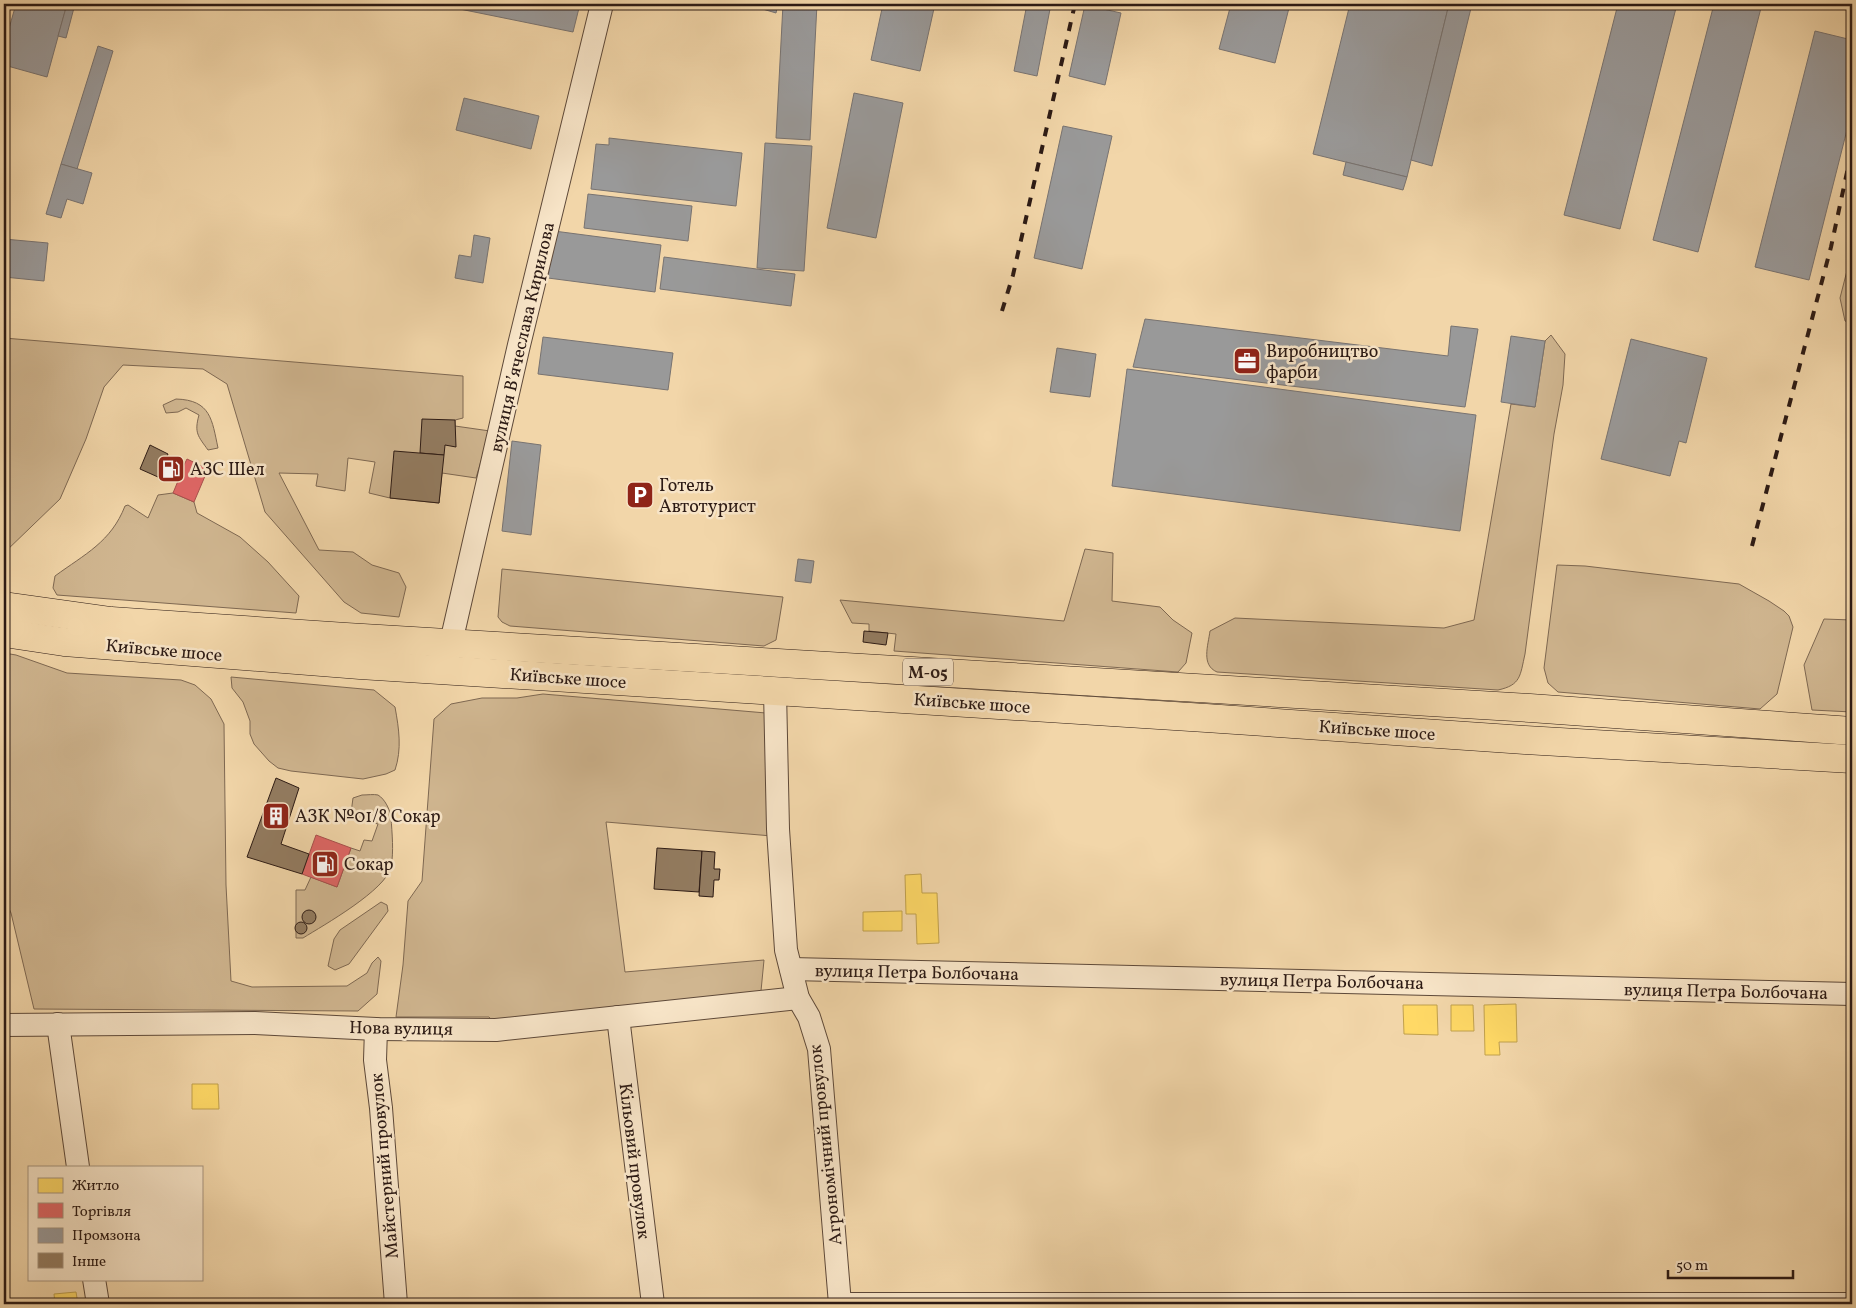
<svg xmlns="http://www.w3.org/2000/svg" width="1856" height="1308" font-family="Vollkorn,serif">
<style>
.green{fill:#d0b690;stroke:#7e6852}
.homes{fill:#ffd966;stroke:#c0a04d}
.shops{fill:#e06666;stroke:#aa4f4d}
.industry{fill:#999;stroke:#787371}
.building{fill:#937c61;stroke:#2c1a14}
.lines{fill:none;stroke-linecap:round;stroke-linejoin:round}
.minor-casing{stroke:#5e4939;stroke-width:24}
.major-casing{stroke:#2c1a14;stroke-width:29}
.minor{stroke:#f7e4c7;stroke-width:22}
.major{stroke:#f2d6a9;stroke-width:28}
.rail{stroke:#2c1a14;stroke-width:4;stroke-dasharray:9 9;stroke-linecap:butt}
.labels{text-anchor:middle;stroke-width:5;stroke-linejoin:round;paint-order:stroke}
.shield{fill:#f7e4c7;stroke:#69574a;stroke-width:1}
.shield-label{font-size:16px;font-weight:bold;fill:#2c1a14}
.street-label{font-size:18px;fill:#2c1a14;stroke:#f7e4c7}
.poi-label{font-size:18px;fill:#2c1a14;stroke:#f7e4c7;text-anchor:start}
</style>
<rect width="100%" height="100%" fill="#f2d6a9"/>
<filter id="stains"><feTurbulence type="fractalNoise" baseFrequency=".004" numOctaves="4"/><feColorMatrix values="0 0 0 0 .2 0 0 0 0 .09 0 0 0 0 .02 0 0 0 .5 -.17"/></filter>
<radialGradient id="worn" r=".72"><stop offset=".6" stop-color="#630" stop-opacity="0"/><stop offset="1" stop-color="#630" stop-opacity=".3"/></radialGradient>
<!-- green -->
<g class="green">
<polygon points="1852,251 1852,323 1845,321 1840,298"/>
<path d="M 1551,335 L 1565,354 L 1563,385 L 1554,434 L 1525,654 C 1520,676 1521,685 1498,690 L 1217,672 C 1201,665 1208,646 1210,631 L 1235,618 L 1444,628 L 1474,620 L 1511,404 L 1535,407 L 1545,341 Z"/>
<polygon points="4,338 463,376 463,418 455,420 455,426 490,431 476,478 442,473 439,503 390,498 369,493 375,462 348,458 345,491 316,486 318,474 279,473 319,550 353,552 372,565 399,573 406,587 399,617 361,613 344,602 265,512 227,384 203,369 123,365 104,387 86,439 60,499 4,553"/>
<path d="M 176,399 C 211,400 212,420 218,448 L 208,450 C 198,436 194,433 199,415 L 186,408 L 178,412 L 166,413 L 163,405 Z"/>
<path d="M 173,493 L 194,502 L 197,513 L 240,537 L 268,562 L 299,596 L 296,613 L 57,595 L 53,588 L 55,576 C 85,554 111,542 125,506 L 128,505 L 148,518 L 158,495 Z"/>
<polygon points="1085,549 1113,553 1112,601 1160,607 1173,620 1192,633 1186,663 1178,672 894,651 896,634 869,631 869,624 852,623 840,600 1064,621"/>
<polygon points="1557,565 1585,566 1739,584 1769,601 1784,611 1789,616 1793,627 1777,694 1760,709 1558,692 1548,683 1544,668"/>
<polygon points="502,569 783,597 776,640 764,646 510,626 502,622 498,617"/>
<polygon points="1824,619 1852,620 1852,712 1812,710 1804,665"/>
<polygon points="4,653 16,655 67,673 181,680 195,685 211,699 224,724 226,885 231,981 252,987 347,986 367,973 372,963 378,957 381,961 377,994 358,1011 34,1009 11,913 4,898"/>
<path d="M 231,677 L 374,690 L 395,707 C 399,729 402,749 395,770 L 386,774 L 363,779 L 291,771 L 278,768 L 269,761 L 254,744 L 250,734 L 250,721 L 243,702 L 232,688 Z"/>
<polygon points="543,694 766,713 772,836 606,822 625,972 764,960 761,991 614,1014 496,1025 489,1017 396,1017 403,965 408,901 422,881 434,719 451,704 482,698 517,698"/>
<path d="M 362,795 C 367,795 374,794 378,795 C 385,799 390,810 391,817 C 392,834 394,851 391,867 C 386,890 324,925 303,938 L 296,938 L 296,890 L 305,890 L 311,877 L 337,887 L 351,848 L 360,851 L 364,840 L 372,841 L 378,824 L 357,818 L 351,813 L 353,798 Z"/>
<polygon points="381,902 387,905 388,911 349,964 335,970 328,966 334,939 340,930"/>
</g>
<!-- homes -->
<g class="homes">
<polygon points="921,874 922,893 937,893 939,943 917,944 916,914 906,914 905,875"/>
<polygon points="902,911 902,931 863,931 863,912"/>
<polygon points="1516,1004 1517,1042 1499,1042 1500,1055 1485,1055 1484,1005"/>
<polygon points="1403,1005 1437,1005 1438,1035 1404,1034"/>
<polygon points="1451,1005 1473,1005 1474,1031 1451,1031"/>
<polygon points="192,1084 218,1084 219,1109 192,1109"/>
<polygon points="76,1292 78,1304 55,1304 54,1294"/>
</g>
<!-- shops -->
<g class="shops">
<polygon points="187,459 208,469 194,502 173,493 178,481 159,473 166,460 183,467"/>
<polygon points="316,835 351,848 337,887 302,874"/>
</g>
<!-- industry -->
<g class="industry">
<polygon points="16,4 67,4 47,77 4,65 4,46"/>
<polygon points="67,4 75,4 66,38 58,36"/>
<polygon points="435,4 580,4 573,32"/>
<polygon points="746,4 778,4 776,13"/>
<polygon points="783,4 817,4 810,140 776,138"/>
<polygon points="883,4 935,4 920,71 871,60"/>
<polygon points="1027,4 1051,4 1037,76 1014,71"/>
<polygon points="1231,4 1290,4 1275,63 1219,49"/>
<polygon points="1350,4 1449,4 1407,177 1313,154"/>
<polygon points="1449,4 1472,4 1432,166 1411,160"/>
<polygon points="1618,4 1677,4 1620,229 1564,215"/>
<polygon points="1714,4 1762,4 1698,252 1653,240"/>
<polygon points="1085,5 1121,13 1105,85 1069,76"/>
<polygon points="1815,31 1852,40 1852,110 1809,280 1755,267"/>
<polygon points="98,46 113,51 77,169 61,164"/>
<polygon points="854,93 903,103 876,238 827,228"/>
<polygon points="464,98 539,116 531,149 456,130"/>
<polygon points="1063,126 1112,136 1082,269 1034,258"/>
<polygon points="609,138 742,153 736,206 591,189 596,144 609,145"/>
<polygon points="765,143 812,146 804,271 757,268"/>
<polygon points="1346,162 1407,177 1403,190 1343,175"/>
<polygon points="61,164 92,173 83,204 67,199 61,218 46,214"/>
<polygon points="588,194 692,206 688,241 584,228"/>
<polygon points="554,231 661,245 655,292 548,278"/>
<polygon points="474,235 490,238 483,283 455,278 459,255 471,257"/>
<polygon points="4,239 48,243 44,281 4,277"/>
<polygon points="664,257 795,274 791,306 660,289"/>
<polygon points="1145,319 1448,356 1451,326 1478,329 1465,407 1133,367"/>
<polygon points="1511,336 1545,341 1535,407 1501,402"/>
<polygon points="543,337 673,353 668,390 538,374"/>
<polygon points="1631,339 1707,358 1686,443 1679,441 1670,476 1601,459"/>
<polygon points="1057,348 1096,354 1090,397 1050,392"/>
<polygon points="1127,369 1476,415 1460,531 1112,486"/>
<polygon points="512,441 541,445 531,535 502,531"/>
<polygon points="798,559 814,561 811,583 795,581"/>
</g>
<!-- building -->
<g class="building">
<polygon points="422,419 455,420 456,447 445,445 444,455 420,453"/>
<polygon points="150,445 168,454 158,477 140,469"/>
<polygon points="394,451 444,455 439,503 390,498"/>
<polygon points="864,631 888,633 886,645 863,642"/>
<polygon points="276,778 299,788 281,844 309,854 302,874 247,857"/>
<polygon points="657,848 702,851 699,892 654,889"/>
<polygon points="702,851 715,852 714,869 720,869 719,880 714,880 713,897 699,896"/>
<circle cx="309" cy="917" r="7"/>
<circle cx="301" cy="928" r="6"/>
</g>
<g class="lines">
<!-- minor casing -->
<g class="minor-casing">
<g id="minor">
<polyline points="447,660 519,345 602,4"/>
<polyline points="775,691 778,829 786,950 798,998 809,1017 819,1049 840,1304"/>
<polyline points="791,969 1852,994"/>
<polyline points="618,1017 653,1304"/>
<polyline points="58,1024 78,1167"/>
<polyline points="4,1025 255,1023 376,1029 496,1030 798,998"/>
<polyline points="376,1029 375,1060 381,1108 396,1304"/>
<polyline points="94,1279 98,1304"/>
<polyline points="840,1304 1852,1304"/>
</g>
</g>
<!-- major casing -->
<g class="major-casing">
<g id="major">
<polyline points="4,606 111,621 346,637 1530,708 1852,731"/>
<polyline points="4,633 64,642 360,665 1206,718 1525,740 1852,759"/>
</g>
</g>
<!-- minor -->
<use href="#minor" class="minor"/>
<!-- major -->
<use href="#major" class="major"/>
<!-- rail -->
<g class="rail">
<polyline points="1002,311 1013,275 1075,4"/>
<polyline points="1752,546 1831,247 1852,149"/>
</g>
</g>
<!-- icons -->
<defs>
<g id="office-square" transform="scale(1.4375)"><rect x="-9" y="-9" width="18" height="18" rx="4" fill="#8f2418" stroke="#f7e4c7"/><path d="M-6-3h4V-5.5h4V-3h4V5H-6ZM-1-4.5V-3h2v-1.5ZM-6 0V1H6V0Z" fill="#fff"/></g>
<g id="fuel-square" transform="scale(1.4375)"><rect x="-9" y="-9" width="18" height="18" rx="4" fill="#8f2418" stroke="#f7e4c7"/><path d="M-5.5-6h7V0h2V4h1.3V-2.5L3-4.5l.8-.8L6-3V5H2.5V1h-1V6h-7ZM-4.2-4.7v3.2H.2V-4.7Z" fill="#fff"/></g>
<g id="parking-square" transform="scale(1.4375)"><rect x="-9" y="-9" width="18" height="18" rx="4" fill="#8f2418" stroke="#f7e4c7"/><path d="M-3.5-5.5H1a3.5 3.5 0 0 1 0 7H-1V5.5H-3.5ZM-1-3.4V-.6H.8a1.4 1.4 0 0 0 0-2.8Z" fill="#fff"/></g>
<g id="building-square" transform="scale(1.4375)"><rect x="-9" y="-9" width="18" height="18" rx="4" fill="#8f2418" stroke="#f7e4c7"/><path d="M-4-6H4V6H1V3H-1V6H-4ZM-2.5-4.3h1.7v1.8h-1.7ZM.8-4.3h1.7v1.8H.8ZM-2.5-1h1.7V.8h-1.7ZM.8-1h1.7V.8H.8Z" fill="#fff"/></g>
</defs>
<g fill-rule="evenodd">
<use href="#office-square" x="1247" y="361"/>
<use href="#fuel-square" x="171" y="469"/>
<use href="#parking-square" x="640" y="495"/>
<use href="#building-square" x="276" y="816"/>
<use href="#fuel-square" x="325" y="864"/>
</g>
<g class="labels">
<!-- shield labels -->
<rect class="shield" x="903" y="658.5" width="50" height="27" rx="4"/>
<g class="shield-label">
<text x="928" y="678">М-05</text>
</g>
<!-- street labels -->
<g class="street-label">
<text transform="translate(522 337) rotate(-77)" y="6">вулиця Вʼячеслава Кирилова</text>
<text transform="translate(164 650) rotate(5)" y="6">Київське шосе</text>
<text transform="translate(568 678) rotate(4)" y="6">Київське шосе</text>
<text transform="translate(972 703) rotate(4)" y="6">Київське шосе</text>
<text transform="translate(1377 730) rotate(4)" y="6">Київське шосе</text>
<text transform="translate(917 972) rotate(1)" y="6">вулиця Петра Болбочана</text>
<text transform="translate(1322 981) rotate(1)" y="6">вулиця Петра Болбочана</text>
<text transform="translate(1726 991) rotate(1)" y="6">вулиця Петра Болбочана</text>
<text transform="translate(401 1028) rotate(1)" y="6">Нова вулиця</text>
<text transform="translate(825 1145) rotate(-96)" y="6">Агрономічний провулок</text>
<text transform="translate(635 1161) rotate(83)" y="6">Кільовий провулок</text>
<text transform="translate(384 1166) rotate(-95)" y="6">Майстерний провулок</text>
</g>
<!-- poi labels -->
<g class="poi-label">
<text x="1266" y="357">Виробництво<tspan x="1266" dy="21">фарби</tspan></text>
<text x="190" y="475">АЗС Шел</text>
<text x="659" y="491">Готель<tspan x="659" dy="21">Автотурист</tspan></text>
<text x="295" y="822">АЗК №01/8 Сокар</text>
<text x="344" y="870">Сокар</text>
</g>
</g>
<!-- margin -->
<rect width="1856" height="1308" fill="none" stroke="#f2d6a9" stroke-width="20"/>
<rect x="5" y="5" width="1846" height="1298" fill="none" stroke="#2c1a14" stroke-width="2.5"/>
<rect x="10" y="10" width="1836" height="1288" fill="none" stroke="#2c1a14"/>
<!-- legend -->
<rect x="28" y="1166" width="175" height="115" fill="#f7e4c7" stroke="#a6937f"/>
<rect x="38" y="1178" width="25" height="15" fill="#ffd966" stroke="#a6937f"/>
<text x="72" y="1190" font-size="15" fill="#2c1a14">Житло</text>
<rect x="38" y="1203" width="25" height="15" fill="#e06666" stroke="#a6937f"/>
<text x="72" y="1216" font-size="15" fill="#2c1a14">Торгівля</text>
<rect x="38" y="1228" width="25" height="15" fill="#999999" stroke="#a6937f"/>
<text x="72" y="1240" font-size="15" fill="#2c1a14">Промзона</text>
<rect x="38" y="1253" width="25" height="15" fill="#937c61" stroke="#a6937f"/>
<text x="72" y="1266" font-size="15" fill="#2c1a14">Інше</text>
<!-- scale -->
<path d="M1668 1270v8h125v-8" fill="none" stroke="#2c1a14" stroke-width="2.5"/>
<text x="1676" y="1270" font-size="15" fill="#2c1a14" stroke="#f7e4c7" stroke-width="4" paint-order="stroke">50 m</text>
<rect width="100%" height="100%" filter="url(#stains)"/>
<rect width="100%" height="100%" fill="url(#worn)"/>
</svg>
